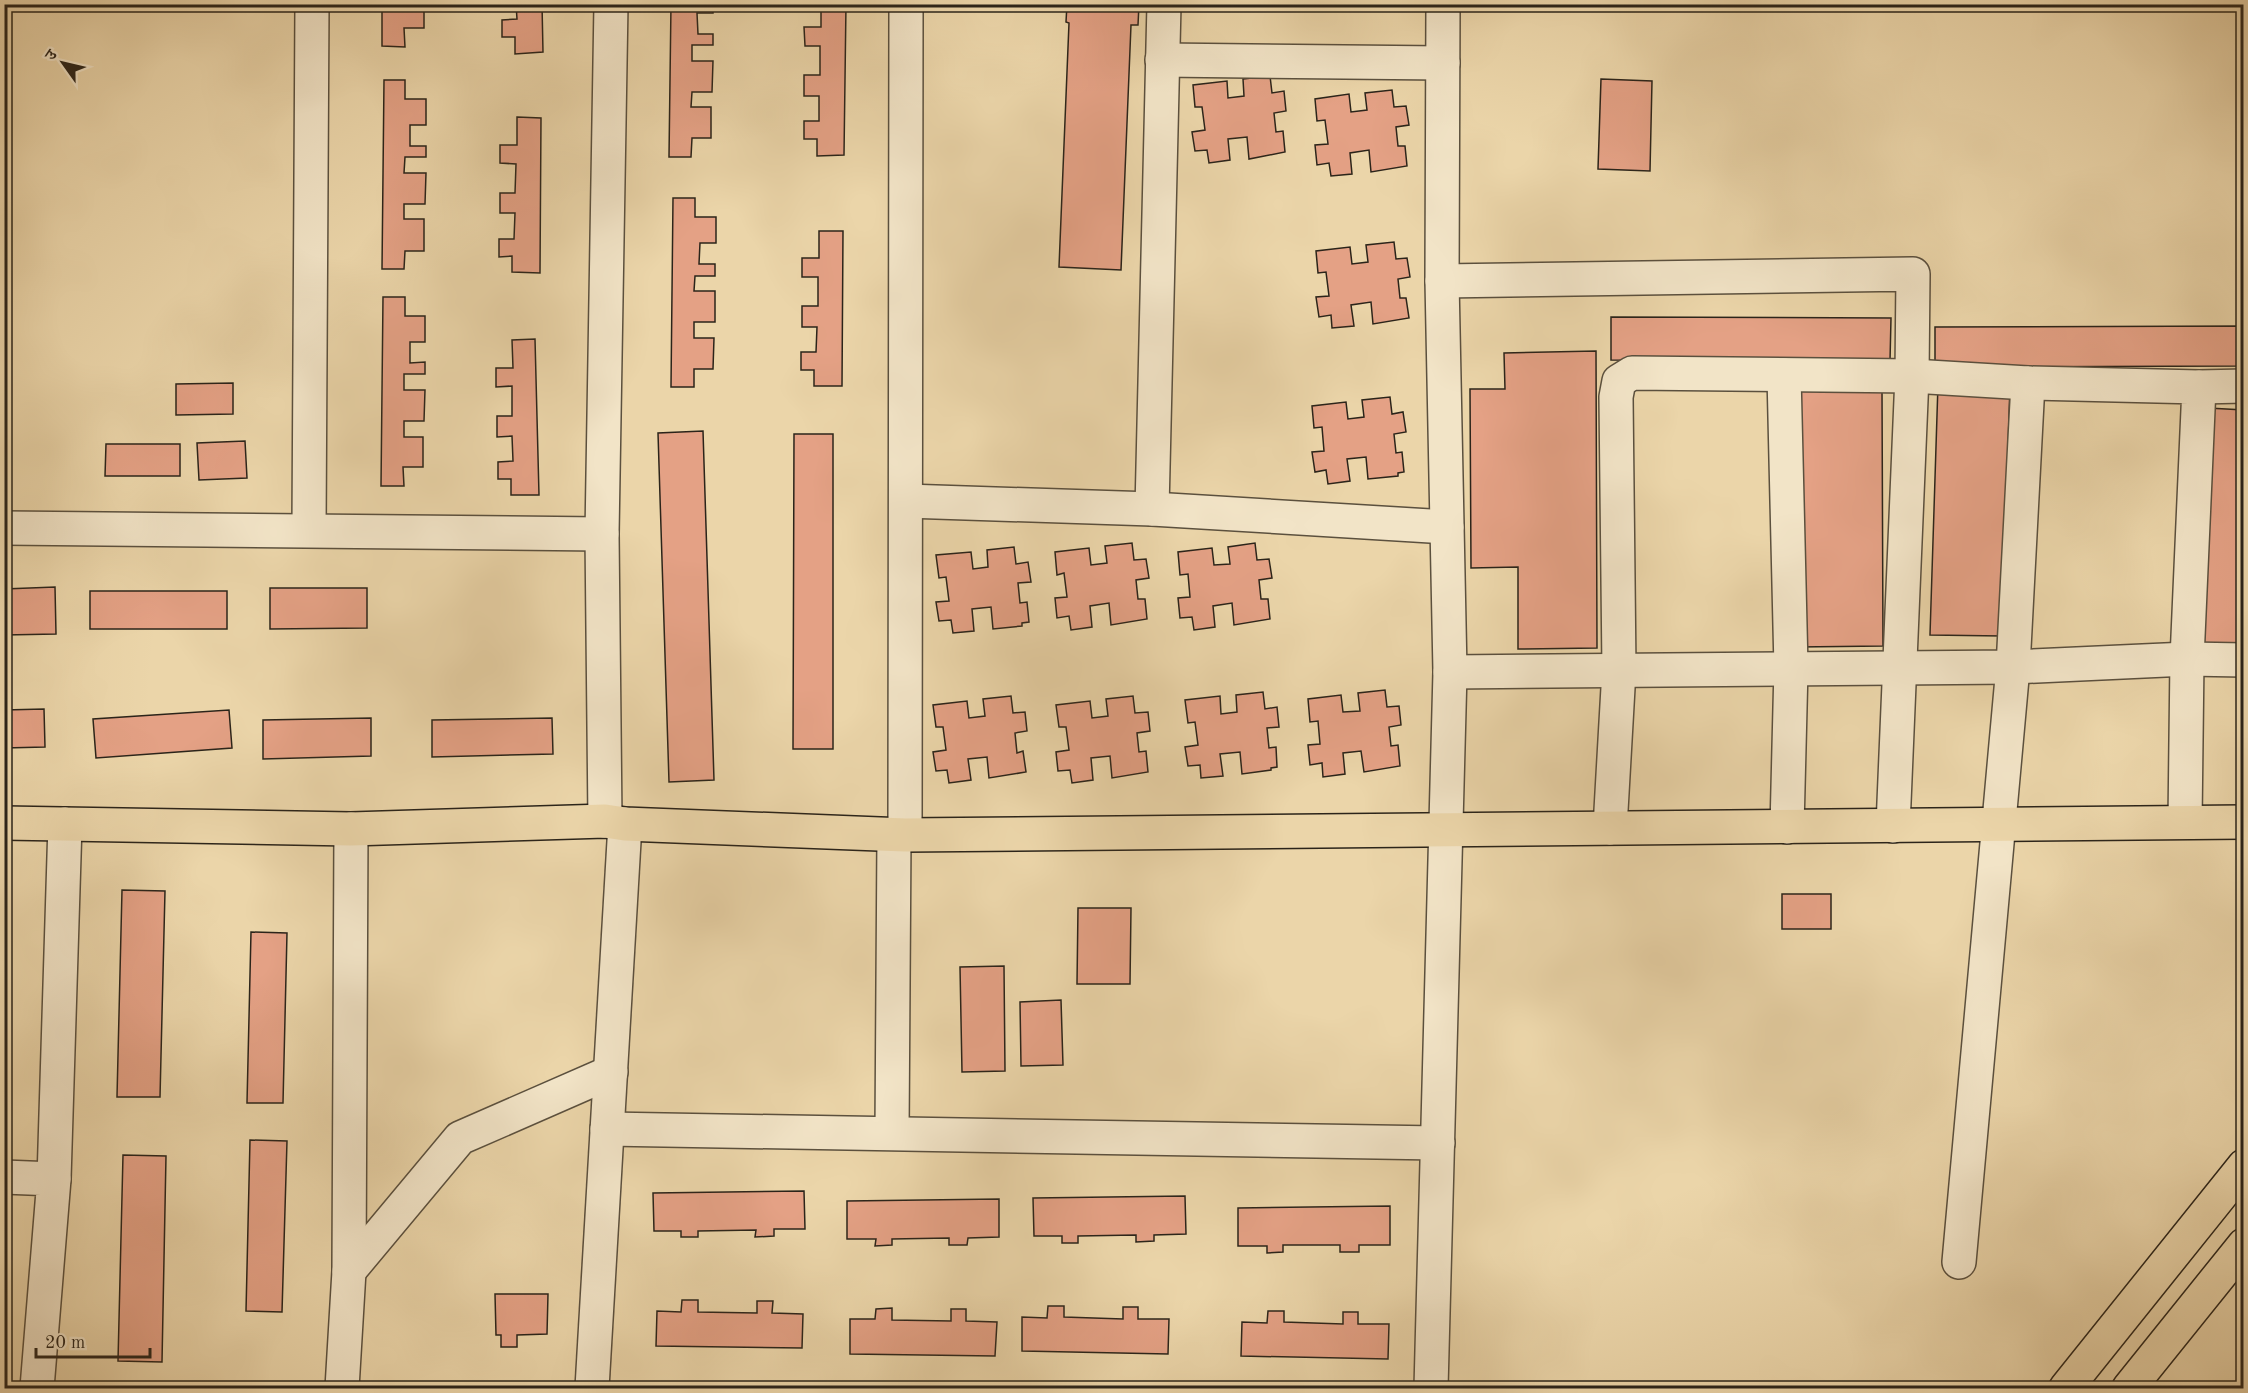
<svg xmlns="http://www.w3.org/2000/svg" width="2248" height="1393" font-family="'Old Standard TT','Noto Serif Devanagari',serif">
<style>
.building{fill:#e4a185;stroke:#2b241a;stroke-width:1.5}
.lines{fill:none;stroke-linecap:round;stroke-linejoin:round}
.minor-casing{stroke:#5b503e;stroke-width:36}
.major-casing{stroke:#2b241a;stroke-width:36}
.minor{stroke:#f2e4c7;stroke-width:33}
.major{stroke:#ebd5a9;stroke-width:33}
</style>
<rect width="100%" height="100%" fill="#ebd5a9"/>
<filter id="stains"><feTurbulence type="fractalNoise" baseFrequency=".00333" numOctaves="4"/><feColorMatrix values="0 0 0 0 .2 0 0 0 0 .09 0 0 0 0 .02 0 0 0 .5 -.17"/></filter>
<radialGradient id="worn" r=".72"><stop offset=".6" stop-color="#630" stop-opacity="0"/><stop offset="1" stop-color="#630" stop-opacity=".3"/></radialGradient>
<!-- building -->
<g class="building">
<polygon points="382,4 424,4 424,28 404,28 405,47 382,46"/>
<polygon points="516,4 542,4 543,52 515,54 515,37 502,37 502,20 517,19"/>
<polygon points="671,4 713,4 713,13 697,13 698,34 713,34 713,45 692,45 692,61 713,61 712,92 692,92 691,107 711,107 711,138 692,138 691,157 669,157"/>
<polygon points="821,4 846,4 844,155 817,156 817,139 804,139 804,121 819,121 819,96 804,96 804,75 820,75 820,46 805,46 804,27 821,27"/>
<polygon points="1067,4 1139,4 1138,25 1131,25 1121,270 1059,267 1069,23 1066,22"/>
<polygon points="1270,76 1272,93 1284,91 1286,111 1274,113 1276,132 1283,131 1285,152 1249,159 1247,137 1228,139 1230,160 1209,163 1207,150 1195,151 1192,132 1205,130 1202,107 1195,107 1193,85 1227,81 1228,98 1244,96 1243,79"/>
<polygon points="1601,79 1652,81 1650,171 1598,169"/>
<polygon points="384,80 405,80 405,99 426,99 426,125 410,125 410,146 426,146 426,157 405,157 404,173 426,173 425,204 404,204 404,219 424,219 424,251 405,251 404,269 382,269"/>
<polygon points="1392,90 1394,107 1406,106 1409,125 1396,127 1398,146 1405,146 1407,166 1371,172 1369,150 1350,153 1352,174 1331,176 1329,163 1317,165 1315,145 1328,144 1325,120 1317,121 1315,99 1349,94 1351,112 1367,110 1365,93"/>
<polygon points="517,117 541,118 540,273 512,272 512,256 499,257 499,239 514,239 515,213 500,213 500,193 515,193 516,164 500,163 500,145 517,145"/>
<polygon points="673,198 695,198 695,217 716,217 716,243 700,243 699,264 715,264 715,276 695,276 694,291 715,291 715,322 694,322 694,338 714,338 713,369 694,369 694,387 671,387"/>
<polygon points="819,231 843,231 842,386 814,386 814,370 801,370 801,352 816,352 817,327 802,327 802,306 818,306 818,277 802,277 802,258 819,258"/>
<polygon points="1394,242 1396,259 1407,258 1410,277 1398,279 1400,298 1406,298 1409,318 1373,324 1371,302 1351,305 1354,326 1332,328 1331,315 1319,317 1316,297 1329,296 1326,272 1318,273 1316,251 1350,247 1352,264 1368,262 1366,245"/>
<polygon points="383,297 405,297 405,316 425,316 425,342 410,342 410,363 425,362 425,374 404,374 404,390 425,390 424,421 404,421 404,437 423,437 423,467 403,467 404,486 381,486"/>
<polygon points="1611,317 1891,318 1890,361 1611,360"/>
<polygon points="2242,326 2241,366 1935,367 1935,327"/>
<polygon points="535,339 539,495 511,495 511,479 498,479 498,462 513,461 512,436 497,437 497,416 512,416 512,386 496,387 496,368 513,368 512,340"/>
<polygon points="1596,351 1597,648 1518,649 1518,567 1471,568 1470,389 1505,389 1504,353"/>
<polygon points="233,383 233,414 176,415 176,384"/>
<polygon points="1938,384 2010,386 2002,636 1930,635"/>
<polygon points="1882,390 1883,646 1797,647 1795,391"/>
<polygon points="1390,397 1392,414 1403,412 1406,432 1394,434 1396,453 1402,452 1404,472 1398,473 1398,476 1368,479 1366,457 1347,459 1350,481 1328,484 1326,470 1315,472 1312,452 1324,451 1322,427 1314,428 1312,406 1346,402 1348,419 1364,417 1362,400"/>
<polygon points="2208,408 2244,410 2244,654 2194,652"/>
<polygon points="703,431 714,780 669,782 658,433"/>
<polygon points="794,434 833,434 833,749 793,749"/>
<polygon points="245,441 247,478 199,480 197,443"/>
<polygon points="106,444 180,444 180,476 105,476"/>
<polygon points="1132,543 1134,560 1146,559 1149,578 1136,580 1138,599 1145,599 1147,619 1111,625 1109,603 1090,606 1092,627 1071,630 1069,616 1057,618 1055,598 1067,597 1064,573 1057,575 1055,552 1089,548 1091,565 1107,563 1105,546"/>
<polygon points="1255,543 1257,560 1269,559 1272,578 1259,580 1261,599 1268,599 1270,619 1234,625 1232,603 1213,606 1215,627 1194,630 1192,617 1180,618 1178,598 1190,597 1188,574 1180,575 1178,552 1212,548 1214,565 1230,564 1228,547"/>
<polygon points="1014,547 1016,564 1028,562 1031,582 1018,583 1020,603 1027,602 1029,622 1022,623 1022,626 993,629 991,607 972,609 974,631 953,633 951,620 939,621 936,602 949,601 946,577 939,578 936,555 971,552 973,569 988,567 987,550"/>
<polygon points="55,587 56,634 4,635 4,589"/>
<polygon points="270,588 367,588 367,628 270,629"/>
<rect x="90" y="591" width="137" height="38"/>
<polygon points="1385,690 1387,707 1399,706 1401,725 1389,727 1391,746 1398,745 1400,766 1364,772 1361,751 1343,753 1345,774 1323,777 1322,763 1310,765 1308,745 1320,744 1318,721 1310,722 1308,699 1341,695 1343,712 1360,711 1358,693"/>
<polygon points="1263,692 1265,709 1277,707 1279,727 1267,728 1269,748 1276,747 1277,767 1271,768 1271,770 1242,774 1240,752 1220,754 1223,776 1201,778 1200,765 1188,766 1185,747 1198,745 1195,722 1188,723 1185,700 1220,696 1221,714 1237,712 1236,695"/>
<polygon points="1011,696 1013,713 1025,712 1027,731 1015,733 1017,753 1023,751 1026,772 989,778 987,757 968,759 971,780 949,783 947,770 936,771 933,752 946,750 943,727 936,727 933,705 967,701 969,718 985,716 983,699"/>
<polygon points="1133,696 1135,713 1148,712 1150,731 1137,733 1139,752 1146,751 1148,772 1112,778 1110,756 1091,758 1093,780 1072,783 1070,770 1058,771 1056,752 1069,750 1066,727 1059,727 1056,705 1090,701 1092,718 1108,716 1106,699"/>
<polygon points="44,709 45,747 4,748 4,710"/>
<polygon points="229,710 232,748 96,758 93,719"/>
<polygon points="371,718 371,756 263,759 263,720"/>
<polygon points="552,718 553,754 432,757 432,720"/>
<polygon points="122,890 165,891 160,1097 117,1097"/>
<rect x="1782" y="894" width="49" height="35"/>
<polygon points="1078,908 1131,908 1130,984 1077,984"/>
<polygon points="251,932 287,933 283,1103 247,1103"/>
<polygon points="1004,966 1005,1071 962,1072 960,967"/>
<polygon points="1061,1000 1063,1065 1021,1066 1020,1002"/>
<polygon points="250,1140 287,1141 282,1312 246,1311"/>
<polygon points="123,1155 166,1156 162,1362 118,1361"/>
<polygon points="804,1191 805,1229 774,1229 774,1236 755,1237 756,1230 698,1231 698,1237 681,1237 681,1231 654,1231 653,1193"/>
<polygon points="1185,1196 1186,1234 1154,1235 1154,1241 1136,1242 1136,1235 1078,1236 1078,1243 1062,1243 1062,1236 1034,1236 1033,1198"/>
<polygon points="999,1199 999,1237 968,1238 967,1245 949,1245 949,1238 892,1239 892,1245 875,1246 876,1239 847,1239 847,1201"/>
<polygon points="1390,1206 1390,1245 1359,1245 1359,1252 1340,1252 1340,1245 1283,1245 1283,1252 1267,1253 1267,1246 1238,1246 1238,1208"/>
<polygon points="495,1294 548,1294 547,1334 517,1335 517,1347 501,1347 501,1335 496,1335"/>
<polygon points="682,1300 698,1300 698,1312 757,1313 757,1301 773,1301 772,1313 803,1314 802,1348 656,1346 657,1311 681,1312"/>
<polygon points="1048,1306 1064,1306 1064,1317 1123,1319 1123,1307 1138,1307 1138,1319 1169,1319 1168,1354 1022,1351 1022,1317 1047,1318"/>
<polygon points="892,1308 892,1320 951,1321 951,1309 966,1309 966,1321 997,1322 995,1356 850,1354 850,1319 875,1319 876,1309"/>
<polygon points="1268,1311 1284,1311 1284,1322 1343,1324 1343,1312 1358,1312 1358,1324 1389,1324 1388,1359 1241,1356 1242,1322 1267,1323"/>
</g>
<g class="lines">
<!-- minor casing -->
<g class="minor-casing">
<g id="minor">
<polyline points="1162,60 1443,63"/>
<polyline points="1442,281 1913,274 1912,376 1893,826"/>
<polyline points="1784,375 1791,668 1787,827"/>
<polyline points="2199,387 2244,386"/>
<polyline points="906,501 1152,509 1447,527"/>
<polyline points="1152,509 1164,4"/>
<polyline points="4,528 602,534"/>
<polyline points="309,529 312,4"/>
<polyline points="1450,672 2013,667 2187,659 2244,660"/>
<polyline points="605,821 602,534 611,4"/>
<polyline points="1610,828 1619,670 1616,397 1619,381 1632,373 1912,376 2028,383 2199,387 2187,659 2185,822"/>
<polyline points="905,835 906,4"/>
<polyline points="607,1129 1438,1143"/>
<polyline points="892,1133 894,835"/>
<polyline points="4,1177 54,1179 37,1388"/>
<polyline points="54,1179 65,824"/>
<polyline points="1959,1262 2013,667 2028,383"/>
<polyline points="349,1271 460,1138 611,1072"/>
<polyline points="342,1388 349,1271 351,829"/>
<polyline points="592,1388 625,824"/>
<polyline points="1431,1388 1450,672 1442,281 1443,4"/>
</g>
</g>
<!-- major casing -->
<g class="major-casing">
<g id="major">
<polyline points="4,823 351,829 605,821 625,824 905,835 2244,822"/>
<polyline points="2066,1388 2244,1166"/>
<polyline points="2129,1388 2244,1245"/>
</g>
</g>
<!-- minor -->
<use href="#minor" class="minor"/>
<!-- major -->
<use href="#major" class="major"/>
</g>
<!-- margin -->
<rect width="2248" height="1393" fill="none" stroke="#ebd5a9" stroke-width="24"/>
<rect x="6" y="6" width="2236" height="1381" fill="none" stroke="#2b241a" stroke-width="3"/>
<rect x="12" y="12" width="2224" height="1369" fill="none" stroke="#2b241a" stroke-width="1.5"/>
<!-- north arrow -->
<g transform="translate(63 63) rotate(304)" stroke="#f2e4c7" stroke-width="4.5" paint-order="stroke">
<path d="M0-4.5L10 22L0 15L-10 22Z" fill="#2b241a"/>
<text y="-9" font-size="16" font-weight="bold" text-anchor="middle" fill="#2b241a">उ</text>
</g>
<!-- scale -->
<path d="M36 1348v9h114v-9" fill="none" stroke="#2b241a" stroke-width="3"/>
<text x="45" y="1348" font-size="18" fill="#2b241a" stroke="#f2e4c7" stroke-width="4.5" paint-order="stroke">20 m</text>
<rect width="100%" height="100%" filter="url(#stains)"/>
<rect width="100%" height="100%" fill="url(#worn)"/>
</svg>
